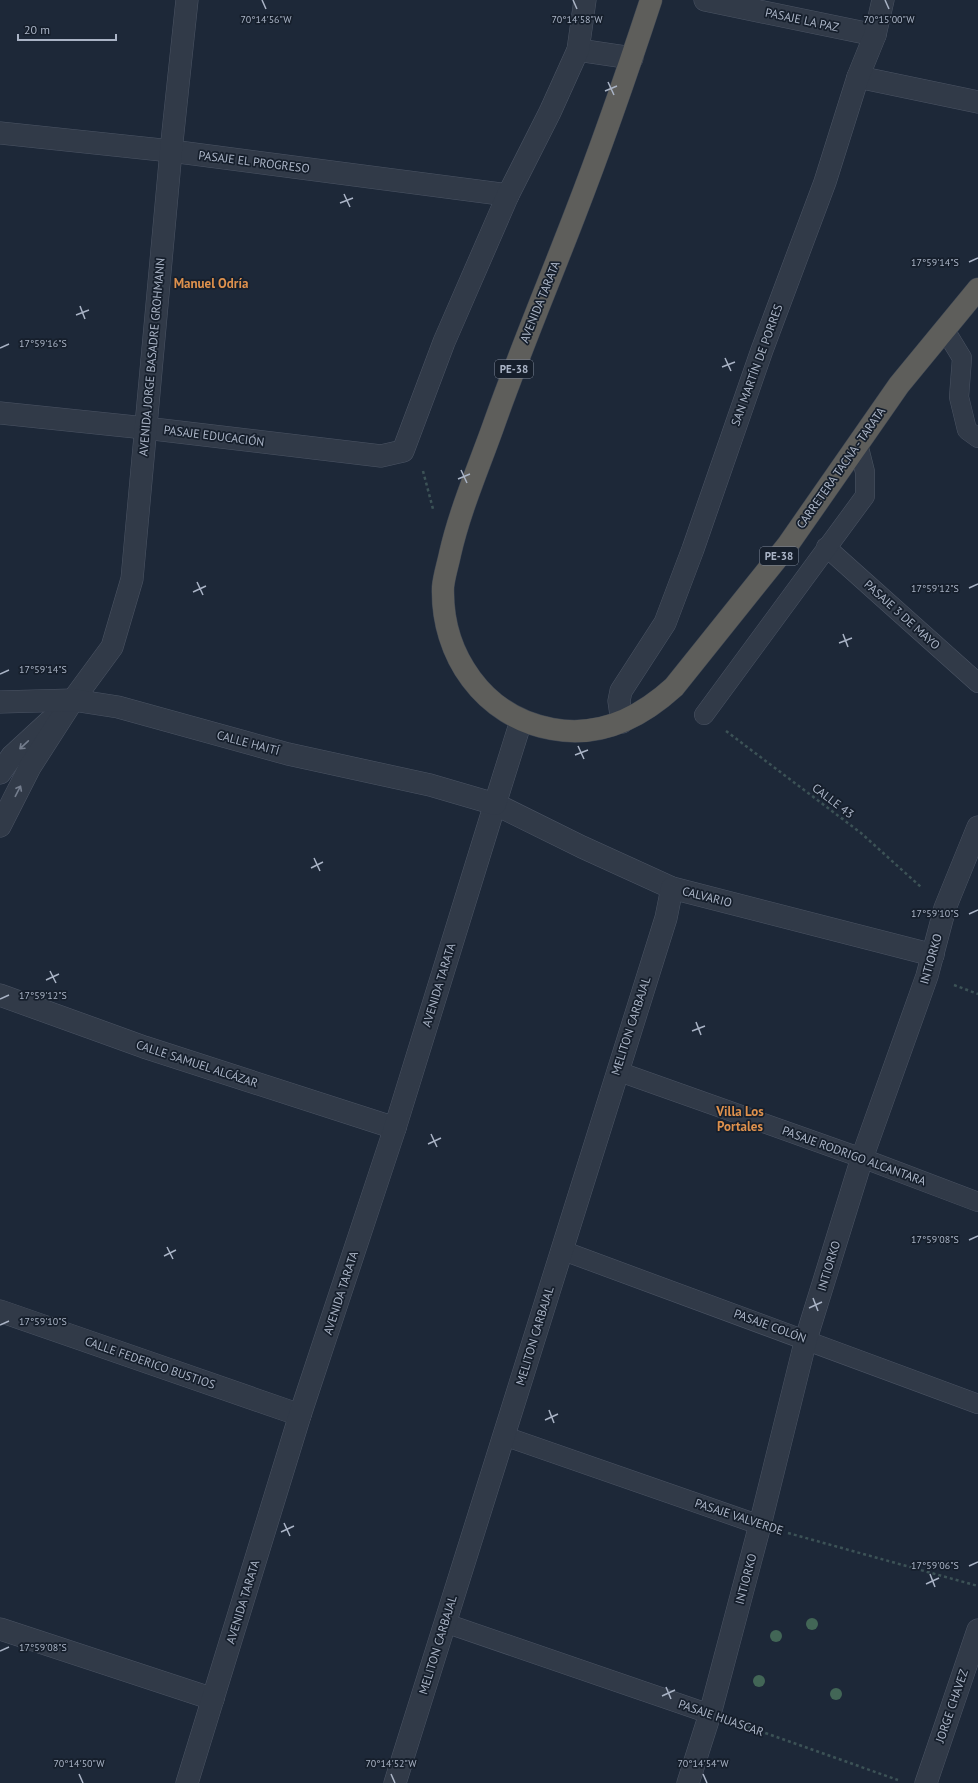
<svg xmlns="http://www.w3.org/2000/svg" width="978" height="1783" font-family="'PT Sans',sans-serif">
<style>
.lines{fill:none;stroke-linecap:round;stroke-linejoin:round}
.service-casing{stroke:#4b5464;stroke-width:20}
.minor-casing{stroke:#4b5464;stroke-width:23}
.tertiary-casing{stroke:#4b5464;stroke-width:23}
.trunk-casing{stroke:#3b4452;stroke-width:23}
.path{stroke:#3c5256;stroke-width:2.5;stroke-dasharray:3 3;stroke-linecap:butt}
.service{stroke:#313a48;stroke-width:19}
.minor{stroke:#313a48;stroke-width:22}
.tertiary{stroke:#313a48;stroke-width:22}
.trunk{stroke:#5e5e5b;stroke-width:22}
.tree{fill:#426656}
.oneway{stroke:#747d8d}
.ticks{fill:none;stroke:#aab4c6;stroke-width:1.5}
.labels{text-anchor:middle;stroke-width:3.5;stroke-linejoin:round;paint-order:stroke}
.shield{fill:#161f2c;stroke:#7e8798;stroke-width:1}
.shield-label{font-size:11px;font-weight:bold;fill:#aab4c6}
.street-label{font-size:12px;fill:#aab4c6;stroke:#161f2c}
.neighbourhood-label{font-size:13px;font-weight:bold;fill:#de914d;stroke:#161f2c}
.ticks-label{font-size:10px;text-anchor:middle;fill:#aab4c6;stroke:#161f2c;stroke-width:3.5;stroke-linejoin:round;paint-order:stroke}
</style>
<rect width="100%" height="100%" fill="#1d2838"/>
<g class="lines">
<!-- service casing -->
<g class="service-casing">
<g id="service">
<polyline points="945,330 962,358 959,397 967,430 978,438"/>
<polyline points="826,547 978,683"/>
<polyline points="704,715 865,496 865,472 858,444"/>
<polyline points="617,1071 862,1158 978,1202"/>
<polyline points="561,1250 978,1404"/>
<polyline points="504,1436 760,1525"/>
<polyline points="445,1623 710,1714"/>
</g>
</g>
<!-- minor casing -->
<g class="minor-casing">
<g id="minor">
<polyline points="705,0 875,35"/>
<polyline points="578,50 632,58"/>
<polyline points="858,77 978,102"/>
<polyline points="0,133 171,151 508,195"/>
<polyline points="0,413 145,428 381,456 403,451 444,342 508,195 550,112 578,50 585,0"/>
<polyline points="622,722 619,701 621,691 665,623 693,549 762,350 825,182 858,77 875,35 883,0"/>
<polyline points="0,773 12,756 50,721"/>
<polyline points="0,826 30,767 73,700"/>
<polyline points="0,995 144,1047 395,1128"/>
<polyline points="0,1311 300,1415"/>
<polyline points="0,1629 213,1699"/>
<polyline points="187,1783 300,1415 395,1128 495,804 582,847 672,888 933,955"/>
<polyline points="395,1783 666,918 672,888"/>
<polyline points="688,1783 710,1714 760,1525 806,1339 862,1158 927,976 945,908 978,827"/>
<polyline points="926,1783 978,1630"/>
</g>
</g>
<!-- tertiary casing -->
<g class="tertiary-casing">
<g id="tertiary">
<polyline points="73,700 112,647 132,579 171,151 187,0"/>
<polyline points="0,702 73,700 118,707 288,754 430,785 495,804 521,721"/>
</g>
</g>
<!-- trunk casing -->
<g class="trunk-casing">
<path id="trunk" d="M 651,0 C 627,73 602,145 574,217 C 547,287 518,356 493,427 C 478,469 460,510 450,554 C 448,564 444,576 443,587 C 441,655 484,717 552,729 C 599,738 640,718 674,687 L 787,546 L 899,385 L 978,289"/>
</g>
<!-- path -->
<g class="path">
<polyline points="423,471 433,509"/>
<polyline points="726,731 861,833 922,888"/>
<polyline points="954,985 978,994"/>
<polyline points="788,1533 978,1586"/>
<polyline points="737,1723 898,1780"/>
</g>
<!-- service -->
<use href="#service" class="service"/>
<!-- minor -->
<use href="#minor" class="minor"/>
<!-- tertiary -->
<use href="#tertiary" class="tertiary"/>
<!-- trunk -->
<use href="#trunk" class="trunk"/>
</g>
<!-- trees -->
<g class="tree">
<circle cx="812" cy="1624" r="6"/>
<circle cx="776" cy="1636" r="6"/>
<circle cx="759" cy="1681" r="6"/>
<circle cx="836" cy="1694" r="6"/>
</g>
<!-- one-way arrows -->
<defs><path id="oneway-shaft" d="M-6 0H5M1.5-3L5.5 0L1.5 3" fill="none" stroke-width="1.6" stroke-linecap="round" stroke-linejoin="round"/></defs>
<g class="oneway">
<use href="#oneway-shaft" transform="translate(24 745) rotate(137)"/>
<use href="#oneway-shaft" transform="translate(18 791) rotate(-63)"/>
</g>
<!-- ticks -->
<path class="ticks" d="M 262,0 L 266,9M 573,0 L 577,9M 885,0 L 889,9M 608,82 L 614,95M 605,91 L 617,86M 344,194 L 350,207M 340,203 L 353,198M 969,262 L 978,258M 80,306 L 85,319M 76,315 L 89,310M 0,348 L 9,344M 725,358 L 731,371M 722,367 L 735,362M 461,470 L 467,483M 458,479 L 470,474M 197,582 L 203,595M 969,588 L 978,584M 193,592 L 206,586M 843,634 L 848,647M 839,643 L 852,638M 0,674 L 9,670M 578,746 L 584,759M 575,755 L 588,750M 314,858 L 320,871M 311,868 L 323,862M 969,914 L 978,910M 50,971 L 56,983M 46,980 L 59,974M 0,999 L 9,995M 696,1022 L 701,1035M 692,1031 L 705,1026M 431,1134 L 437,1147M 428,1144 L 441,1138M 969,1240 L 978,1236M 167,1247 L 173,1259M 164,1256 L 176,1250M 813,1298 L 818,1311M 809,1308 L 822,1302M 0,1325 L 9,1321M 549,1410 L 554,1423M 545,1420 L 558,1414M 284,1523 L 290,1536M 281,1532 L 294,1526M 969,1566 L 978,1562M 930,1574 L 935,1587M 926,1584 L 939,1578M 0,1651 L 9,1647M 666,1687 L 671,1699M 662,1696 L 675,1690M 79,1774 L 83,1783M 391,1774 L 395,1783M 703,1774 L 707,1783"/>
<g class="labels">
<!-- shield labels -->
<g class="shield">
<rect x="495" y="360" width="38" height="18" rx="3"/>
<rect x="760" y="547" width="38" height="18" rx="3"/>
</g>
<g class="shield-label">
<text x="514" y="373">PE-38</text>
<text x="779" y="560">PE-38</text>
</g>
<!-- street labels -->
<g class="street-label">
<text transform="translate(802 20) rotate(12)" y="4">PASAJE LA PAZ</text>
<text transform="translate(254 162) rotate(7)" y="4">PASAJE EL PROGRESO</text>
<text transform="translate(540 302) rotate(-68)" y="4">AVENIDA TARATA</text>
<text transform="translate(152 357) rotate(-85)" y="4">AVENIDA JORGE BASADRE GROHMANN</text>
<text transform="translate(757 365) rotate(-70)" y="4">SAN MARTÍN DE PORRES</text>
<text transform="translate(214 436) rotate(7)" y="4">PASAJE EDUCACIÓN</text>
<text transform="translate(841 468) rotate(-55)" y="4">CARRETERA TACNA - TARATA</text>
<text transform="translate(902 615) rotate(42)" y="4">PASAJE 3 DE MAYO</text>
<text transform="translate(248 743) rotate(15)" y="4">CALLE HAITÍ</text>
<text transform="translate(833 801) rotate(37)" y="4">CALLE 43</text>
<text transform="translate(707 897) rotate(14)" y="4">CALVARIO</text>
<text transform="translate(931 959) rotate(-74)" y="4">INTIORKO</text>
<text transform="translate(439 985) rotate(-73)" y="4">AVENIDA TARATA</text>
<text transform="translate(631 1026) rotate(-72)" y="4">MELITON CARBAJAL</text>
<text transform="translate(197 1064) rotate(18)" y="4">CALLE SAMUEL ALCÁZAR</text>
<text transform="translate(854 1156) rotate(20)" y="4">PASAJE RODRIGO ALCANTARA</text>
<text transform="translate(829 1266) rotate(-73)" y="4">INTIORKO</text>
<text transform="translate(341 1293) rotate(-72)" y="4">AVENIDA TARATA</text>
<text transform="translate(770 1326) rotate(20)" y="4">PASAJE COLÓN</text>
<text transform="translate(535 1336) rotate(-73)" y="4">MELITON CARBAJAL</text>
<text transform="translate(150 1363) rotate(19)" y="4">CALLE FEDERICO BUSTIOS</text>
<text transform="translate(739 1517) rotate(18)" y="4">PASAJE VALVERDE</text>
<text transform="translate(746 1579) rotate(-75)" y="4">INTIORKO</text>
<text transform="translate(243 1602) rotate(-73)" y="4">AVENIDA TARATA</text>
<text transform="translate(438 1645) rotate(-73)" y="4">MELITON CARBAJAL</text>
<text transform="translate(952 1706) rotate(-71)" y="4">JORGE CHAVEZ</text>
<text transform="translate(721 1718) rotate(19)" y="4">PASAJE HUASCAR</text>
</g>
<!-- neighbourhood labels -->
<g class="neighbourhood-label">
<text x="211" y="288">Manuel Odría</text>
<text x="740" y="1116">Villa Los<tspan x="740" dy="15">Portales</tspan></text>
</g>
</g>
<g class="ticks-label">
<text x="266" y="23">70°14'56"W</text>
<text x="577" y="23">70°14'58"W</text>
<text x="889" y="23">70°15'00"W</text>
<text x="935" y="266">17°59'14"S</text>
<text x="43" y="347">17°59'16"S</text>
<text x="935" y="592">17°59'12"S</text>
<text x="43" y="673">17°59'14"S</text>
<text x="935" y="917">17°59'10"S</text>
<text x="43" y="999">17°59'12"S</text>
<text x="935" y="1243">17°59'08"S</text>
<text x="43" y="1325">17°59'10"S</text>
<text x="935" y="1569">17°59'06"S</text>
<text x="43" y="1651">17°59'08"S</text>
<text x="79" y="1767">70°14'50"W</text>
<text x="391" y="1767">70°14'52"W</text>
<text x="703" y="1767">70°14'54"W</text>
</g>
<!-- scale -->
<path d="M18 34v6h98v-6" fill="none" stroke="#aab4c6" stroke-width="2"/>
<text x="24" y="34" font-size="12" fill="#aab4c6" stroke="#161f2c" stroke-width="3" paint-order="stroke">20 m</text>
</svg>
